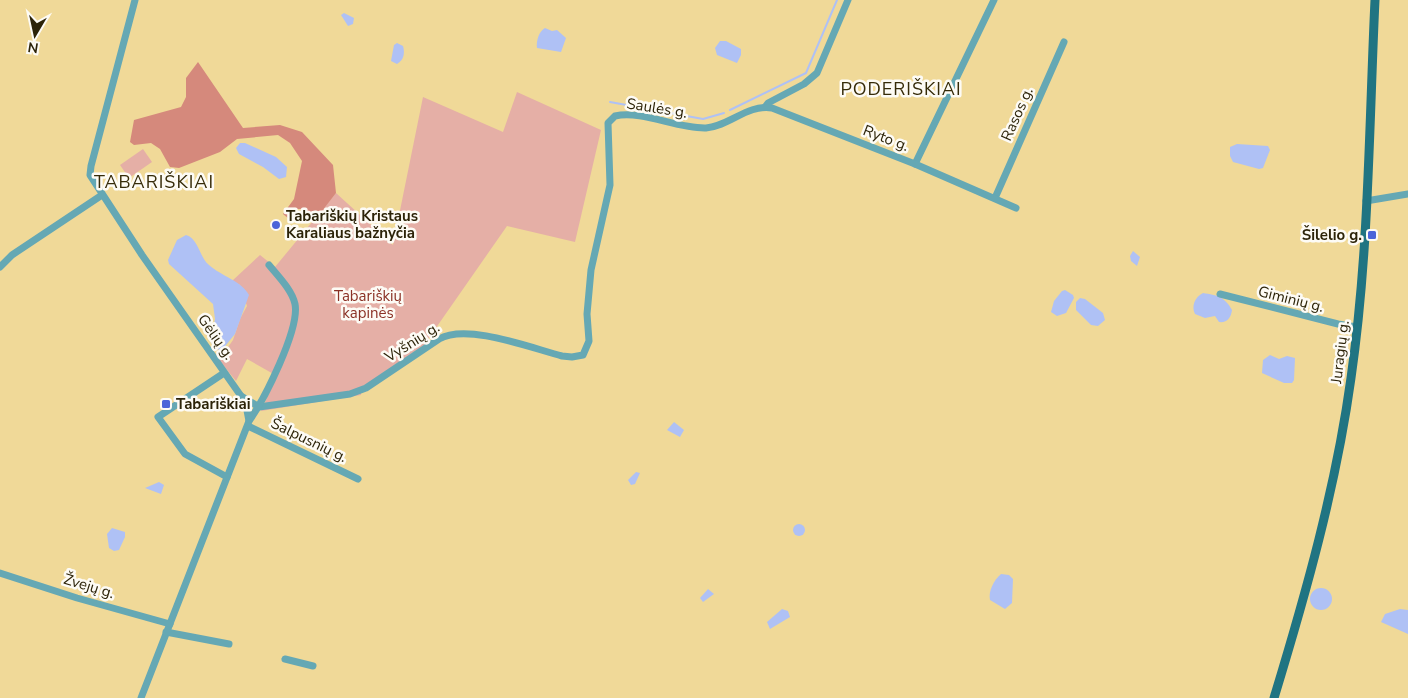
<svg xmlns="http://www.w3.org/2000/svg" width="1408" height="698" font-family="'Nunito Sans',sans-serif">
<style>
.green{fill:#e5afa6}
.forest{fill:#d5897c}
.water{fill:#afc1f5}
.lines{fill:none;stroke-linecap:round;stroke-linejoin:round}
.stream{stroke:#afc1f5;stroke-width:2}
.minor{stroke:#65a8b4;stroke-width:7}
.major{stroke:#207482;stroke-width:9}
.poi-dot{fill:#4c65d9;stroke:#fdfbf5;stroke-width:2}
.labels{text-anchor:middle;stroke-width:5;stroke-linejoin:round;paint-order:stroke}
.street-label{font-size:15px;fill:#2c2308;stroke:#fdfbf5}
.poi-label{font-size:15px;font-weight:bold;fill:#2c2308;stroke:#fdfbf5;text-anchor:start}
.park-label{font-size:15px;fill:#8b3125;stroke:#fdfbf5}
.quarter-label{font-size:18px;letter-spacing:1px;fill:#362b08;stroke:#fdfbf5}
</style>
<rect width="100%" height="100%" fill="#f0d998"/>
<!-- green -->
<g class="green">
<polygon points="517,92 601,130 575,242 507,226 424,345 361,388 361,395 261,411 277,376 247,359 236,381 219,360 233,340 240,319 247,306 240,285 232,281 260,255 275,267 336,193 393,245 423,97 503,132"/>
<polygon points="143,149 152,162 129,178 120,165"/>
</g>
<!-- forest -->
<polygon class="forest" points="198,62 243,128 280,125 302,132 333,165 336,193 315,220 301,209 297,209 289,219 283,214 294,199 302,161 290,143 278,135 237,139 220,152 179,168 170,167 160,149 151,143 134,145 130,142 134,120 181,107 186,97 186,78"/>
<!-- water -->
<g class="water">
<polygon points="344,13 354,18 353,24 348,26 341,15"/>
<path d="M 545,28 L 552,31 L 557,30 L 566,38 L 561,52 L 537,48 C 536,41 539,31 545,28 Z"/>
<polygon points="720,41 726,41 741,49 741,55 737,63 717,55 715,48"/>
<path d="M 397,43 L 403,46 C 405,53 404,60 397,64 L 391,61 L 394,45 Z"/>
<polygon points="240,143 245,143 276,157 287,167 286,177 279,179 263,167 239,154 236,148"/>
<polygon points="1237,144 1268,146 1270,150 1263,168 1259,169 1233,162 1230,156 1230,147"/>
<path d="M 186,235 C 199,239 199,257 209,265 C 221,276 242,281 249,295 L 235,334 L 222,350 L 215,349 L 210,341 L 215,319 L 213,304 L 169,264 L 168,260 L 177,240 Z"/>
<polygon points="1133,251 1140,257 1137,266 1131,261 1130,256"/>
<polygon points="1065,290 1073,295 1074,298 1066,313 1057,316 1051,312 1054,301 1062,291"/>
<path d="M 1203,293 C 1217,295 1225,297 1232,310 C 1231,318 1227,323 1219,322 L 1215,316 L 1205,318 L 1195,314 C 1191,306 1195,297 1203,293 Z"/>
<polygon points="1080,298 1085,299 1103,313 1105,320 1098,326 1091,325 1076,310 1076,302"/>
<polygon points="1270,355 1279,359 1287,356 1295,358 1294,380 1292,383 1284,383 1262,373 1263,360"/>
<polygon points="674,422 684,430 680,437 667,430"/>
<polygon points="636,472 640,473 635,484 631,485 628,480"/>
<polygon points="159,482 164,485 161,494 145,488"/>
<circle cx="799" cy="530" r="6"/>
<polygon points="112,528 125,532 125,537 119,550 114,551 109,548 107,534"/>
<path d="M 1001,574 L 1009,575 L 1013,579 L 1012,603 L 1005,609 L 990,600 C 988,591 994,580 1001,574 Z"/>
<circle cx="1321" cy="599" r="11"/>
<polygon points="708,589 714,594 703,602 700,598"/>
<polygon points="782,609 788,611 790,617 770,629 767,622"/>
<polygon points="1400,609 1408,610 1408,634 1381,622 1385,614"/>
</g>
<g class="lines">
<!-- stream -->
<g class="stream">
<polyline points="610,102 703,119 724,113"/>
<polyline points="730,110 806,73 837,0"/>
</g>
<!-- minor -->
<g class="minor">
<polyline points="135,0 91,166 90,175 142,255 241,396 246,405 249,421 141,698"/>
<polyline points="765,107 768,103 804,84 817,73 848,0"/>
<polyline points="915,164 994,0"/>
<polyline points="995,198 1064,42"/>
<polyline points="1366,201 1408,194"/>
<polyline points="0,267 12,255 102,195"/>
<polyline points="1220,294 1338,324 1357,327"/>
<polyline points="224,373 158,417 185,454 227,477"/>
<path d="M 241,396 L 259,407 L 350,394 L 366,388 L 439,339 C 467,323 531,348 562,356 L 572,357 L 583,355 L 589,341 L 587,314 L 591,270 L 610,185 L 608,123 L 615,116 C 643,110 677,129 706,128 C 730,126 747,104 772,108 L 915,164 L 1016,208"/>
<path d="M 249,421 C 264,400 300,329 295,304 C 292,290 278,276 269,265"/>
<polyline points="248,426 358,479"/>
<polyline points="0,573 77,598 170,624"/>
<polyline points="166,632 229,644"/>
<polyline points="285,659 313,666"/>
</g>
<!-- major -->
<path class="major" d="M 1274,698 C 1306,593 1336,487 1351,378 C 1369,253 1369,126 1375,0"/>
</g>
<!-- markers -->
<g class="poi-dot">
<circle cx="276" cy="225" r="5"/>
<rect x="1367" y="230" width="10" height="10" rx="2.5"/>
<rect x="161" y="399" width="10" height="10" rx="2.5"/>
</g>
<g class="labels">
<!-- street labels -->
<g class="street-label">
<text transform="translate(657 108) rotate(9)" y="5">Saulės g.</text>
<text transform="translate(1017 114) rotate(-66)" y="5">Rasos g.</text>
<text transform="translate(886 138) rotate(21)" y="5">Ryto g.</text>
<text transform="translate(1291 299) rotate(14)" y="5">Giminių g.</text>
<text transform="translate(216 337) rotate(55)" y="5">Gėlių g.</text>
<text transform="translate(412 342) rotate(-32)" y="5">Vyšnių g.</text>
<text transform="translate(1340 352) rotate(-83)" y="5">Juragių g.</text>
<text transform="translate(309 440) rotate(26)" y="5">Šalpusnių g.</text>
<text transform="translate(89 586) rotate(17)" y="5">Žvejų g.</text>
</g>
<!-- poi labels -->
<g class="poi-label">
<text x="286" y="221">Tabariškių Kristaus<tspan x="286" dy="17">Karaliaus bažnyčia</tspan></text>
<text x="1362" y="240" text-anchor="end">Šilelio g.</text>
<text x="176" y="409">Tabariškiai</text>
</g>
<!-- park labels -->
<g class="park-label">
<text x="368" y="301">Tabariškių<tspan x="368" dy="17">kapinės</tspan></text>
</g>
<!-- quarter labels -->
<g class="quarter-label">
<text x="901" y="95">PODERIŠKIAI</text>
<text x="154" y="188">TABARIŠKIAI</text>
</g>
</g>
<!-- north arrow -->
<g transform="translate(35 35) rotate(189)" stroke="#fdfbf5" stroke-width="4" paint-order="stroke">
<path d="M0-4L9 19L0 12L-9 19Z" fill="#2c2308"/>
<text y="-8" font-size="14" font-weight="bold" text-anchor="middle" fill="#2c2308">N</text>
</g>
</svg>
